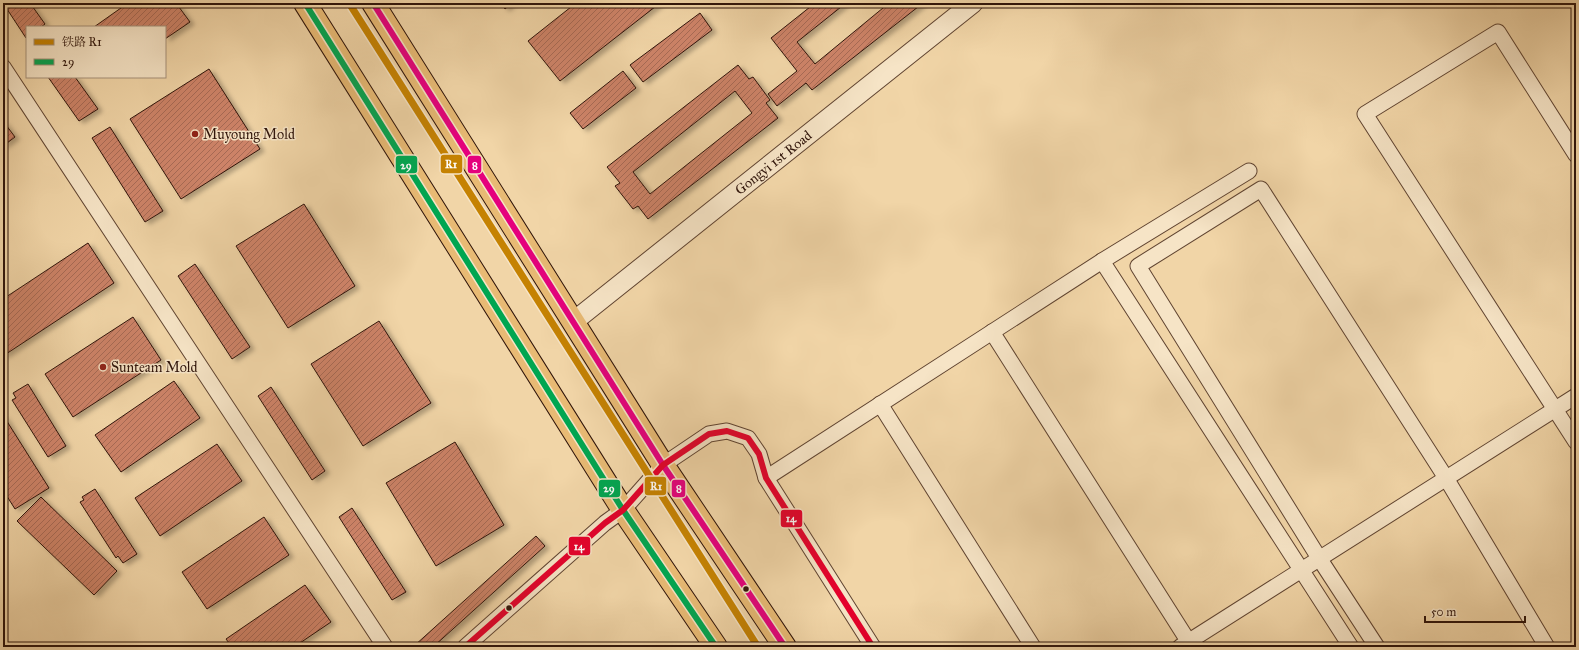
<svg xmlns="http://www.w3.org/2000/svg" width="1579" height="650" font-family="'IM FELL Great Primer','Noto Serif SC',serif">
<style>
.building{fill:url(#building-hatch);stroke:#2f140a;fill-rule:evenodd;filter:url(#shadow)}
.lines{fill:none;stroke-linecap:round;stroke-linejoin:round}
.minor-casing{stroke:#604431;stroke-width:17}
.tertiary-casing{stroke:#604431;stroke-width:21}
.primary-casing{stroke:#2f140a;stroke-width:24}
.minor{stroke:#f6e4c6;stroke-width:15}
.tertiary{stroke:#f6e4c6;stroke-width:19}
.primary{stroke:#e8ba74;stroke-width:22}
.bus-1-casing{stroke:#f6e4c6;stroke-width:9}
.bus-2-casing{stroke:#f6e4c6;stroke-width:9}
.bus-3-casing{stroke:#f6e4c6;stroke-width:9}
.bus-1{stroke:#00a651;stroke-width:6}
.bus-2{stroke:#e5007d;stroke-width:6}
.bus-3{stroke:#e4002b;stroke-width:6}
.rail-1-casing{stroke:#f6e4c6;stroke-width:10}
.rail-1{stroke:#c58202;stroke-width:7}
.poi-dot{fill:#8f2418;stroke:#f6e4c6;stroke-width:1.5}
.bus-dot{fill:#2f140a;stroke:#f6e4c6;stroke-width:1.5}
.labels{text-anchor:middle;stroke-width:3;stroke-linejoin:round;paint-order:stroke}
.poi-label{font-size:14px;fill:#2f140a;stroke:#f6e4c6;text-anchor:start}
.street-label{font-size:14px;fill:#2f140a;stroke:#f6e4c6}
.line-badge{stroke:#f6e4c6;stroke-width:1.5}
.badge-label{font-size:11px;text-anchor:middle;font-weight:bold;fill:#fff}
</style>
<defs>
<pattern id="building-hatch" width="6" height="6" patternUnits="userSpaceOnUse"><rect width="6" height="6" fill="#cd8368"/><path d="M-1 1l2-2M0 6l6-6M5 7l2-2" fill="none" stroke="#a76a54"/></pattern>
<filter id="shadow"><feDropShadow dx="4.5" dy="2.5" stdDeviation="2" flood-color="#0004"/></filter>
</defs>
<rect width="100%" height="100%" fill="#f1d5a7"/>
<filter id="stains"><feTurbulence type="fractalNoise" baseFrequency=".005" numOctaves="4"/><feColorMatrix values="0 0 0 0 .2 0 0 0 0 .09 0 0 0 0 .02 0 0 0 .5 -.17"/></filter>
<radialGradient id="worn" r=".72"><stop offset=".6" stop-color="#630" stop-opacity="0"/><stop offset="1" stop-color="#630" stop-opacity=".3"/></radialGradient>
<!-- building -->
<g class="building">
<polygon points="3,3 30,3 45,24 41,27 27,27 26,38"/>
<polygon points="128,3 176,3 190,22 165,39 165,27 94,27"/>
<polygon points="501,3 512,3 505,9"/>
<polygon points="576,3 660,3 560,81 528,41"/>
<polygon points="815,3 846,3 797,42 815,64 889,3 923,3 812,90 806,83 777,106 768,94 797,71 771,38"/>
<polygon points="700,13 712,30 643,82 630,65"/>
<path d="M 738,65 L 749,79 L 753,77 L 770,100 L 766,103 L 778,118 L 648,219 L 638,206 L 633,209 L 615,186 L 620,183 L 607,167 ZM 735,91 L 752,113 L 650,194 L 633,172 Z"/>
<polygon points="209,69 260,149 181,199 130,119"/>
<polygon points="623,71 636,88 583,129 570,113"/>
<polygon points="48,77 75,77 98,109 79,121"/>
<polygon points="3,121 15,137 3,146"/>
<polygon points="110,127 163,211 145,222 92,138"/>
<polygon points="304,204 355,286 288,328 236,246"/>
<polygon points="88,243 114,283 3,356 3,299"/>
<polygon points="195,264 250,347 232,359 178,276"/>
<polygon points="133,317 161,360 73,417 45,374"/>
<polygon points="379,321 431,403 363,446 311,364"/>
<polygon points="174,381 200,418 121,472 95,435"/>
<polygon points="28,384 66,446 48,457 12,400 16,398 13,393"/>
<polygon points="271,387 325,471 312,480 258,396"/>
<polygon points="3,415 49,488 15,509 3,490"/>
<polygon points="455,442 504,525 436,566 386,483"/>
<polygon points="217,444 242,481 160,536 135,498"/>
<polygon points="95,489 137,554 123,563 118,556 116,558 80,502 84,500 82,497"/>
<polygon points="41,497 117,571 94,595 17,521"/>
<polygon points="352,508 406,592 392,600 339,517"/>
<polygon points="264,517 289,555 207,609 182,572"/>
<polygon points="536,536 545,546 433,647 415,647 414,646"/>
<polygon points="305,585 331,622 294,647 232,647 226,639"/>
</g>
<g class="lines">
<!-- minor casing -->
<g class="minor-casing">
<g id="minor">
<polyline points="3,67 385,647"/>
<polyline points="1576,155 1498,32 1365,114 1576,442"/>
<polyline points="1102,261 1351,647"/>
<polyline points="992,332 1192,647"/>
<polyline points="880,404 1033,647"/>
<polyline points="766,478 1102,261 1249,171"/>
<polyline points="465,647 605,523 623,510 663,465 709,434 727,431 748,438 759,454 766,478 873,647"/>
<polyline points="1180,647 1576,396"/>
<polyline points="1377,647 1319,558 1138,266 1261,189 1446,478 1547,647"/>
</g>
</g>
<!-- tertiary casing -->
<g class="tertiary-casing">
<g id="tertiary">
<path id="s1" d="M 573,322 L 973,3"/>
</g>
</g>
<!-- primary casing -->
<g class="primary-casing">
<g id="primary">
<polyline points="305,3 623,510 716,647"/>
<polyline points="373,3 663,465 785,647"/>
</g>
</g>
<!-- minor -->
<use href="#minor" class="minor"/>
<!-- tertiary -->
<use href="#tertiary" class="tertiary"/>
<!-- primary -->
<use href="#primary" class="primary"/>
<!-- bus-1 casing -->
<g class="bus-1-casing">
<polyline id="bus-1" points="305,3 623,510 716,647"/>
</g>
<!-- bus-2 casing -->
<g class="bus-2-casing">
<polyline id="bus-2" points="373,3 663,465 785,647"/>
</g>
<!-- bus-3 casing -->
<g class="bus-3-casing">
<polyline id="bus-3" points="465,647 605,523 623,510 663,465 709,434 727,431 748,438 759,454 766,478 873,647"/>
</g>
<!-- bus-1 -->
<use href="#bus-1" class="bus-1"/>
<!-- bus-2 -->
<use href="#bus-2" class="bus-2"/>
<!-- bus-3 -->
<use href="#bus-3" class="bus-3"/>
<!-- rail-1 casing -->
<g class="rail-1-casing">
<polyline id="rail-1" points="349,3 758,647"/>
</g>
<!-- rail-1 -->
<use href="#rail-1" class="rail-1"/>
</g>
<!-- markers -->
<g class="poi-dot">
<circle cx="195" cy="134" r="4"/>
<circle cx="103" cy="367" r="4"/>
</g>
<g class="bus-dot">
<circle cx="746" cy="589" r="3.5"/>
<circle cx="509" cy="608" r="3.5"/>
</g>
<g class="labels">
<!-- poi labels -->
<g class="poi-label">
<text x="203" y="139">Muyoung Mold</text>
<text x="111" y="372">Sunteam Mold</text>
</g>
<!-- street labels -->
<g class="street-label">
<text dy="5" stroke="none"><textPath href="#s1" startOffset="256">Gongyi 1st Road</textPath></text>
</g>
</g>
<g class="line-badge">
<rect x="440" y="154" width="23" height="20" rx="4" fill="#c58202"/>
<rect x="395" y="155" width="23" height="19" rx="4" fill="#00a651"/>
<rect x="467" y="155" width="15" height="19" rx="4" fill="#e5007d"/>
<rect x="644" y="476" width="23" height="20" rx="4" fill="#c58202"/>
<rect x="671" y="479" width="15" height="19" rx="4" fill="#e5007d"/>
<rect x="598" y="479" width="23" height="19" rx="4" fill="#00a651"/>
<rect x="780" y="509" width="23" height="19" rx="4" fill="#e4002b"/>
<rect x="568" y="536" width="23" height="20" rx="4" fill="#e4002b"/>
</g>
<g class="badge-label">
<text x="451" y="168">R1</text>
<text x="406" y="169">29</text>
<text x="475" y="169">8</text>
<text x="656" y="490">R1</text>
<text x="679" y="492">8</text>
<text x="609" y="492">29</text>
<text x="791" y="522">14</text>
<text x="579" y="550">14</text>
</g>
<!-- margin -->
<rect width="1579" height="650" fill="none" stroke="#f1d5a7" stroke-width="16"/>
<rect x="4" y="4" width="1571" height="642" fill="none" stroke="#2f140a" stroke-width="2"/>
<rect x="8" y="8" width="1563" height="634" fill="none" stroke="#2f140a"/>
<!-- legend -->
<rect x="26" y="26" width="140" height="52" fill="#f6e4c6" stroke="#a6917b"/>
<rect x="34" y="39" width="20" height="6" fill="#c58202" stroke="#a6917b"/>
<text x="62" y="46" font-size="12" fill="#2f140a">铁路 R1</text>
<rect x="34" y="59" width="20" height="6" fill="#00a651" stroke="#a6917b"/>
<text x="62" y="66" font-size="12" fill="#2f140a">29</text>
<!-- scale -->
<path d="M1425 616v6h100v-6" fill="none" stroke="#2f140a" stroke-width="2"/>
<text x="1431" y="616" font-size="12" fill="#2f140a" stroke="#f6e4c6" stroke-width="3" paint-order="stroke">50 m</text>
<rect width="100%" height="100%" filter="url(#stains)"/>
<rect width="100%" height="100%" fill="url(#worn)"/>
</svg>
